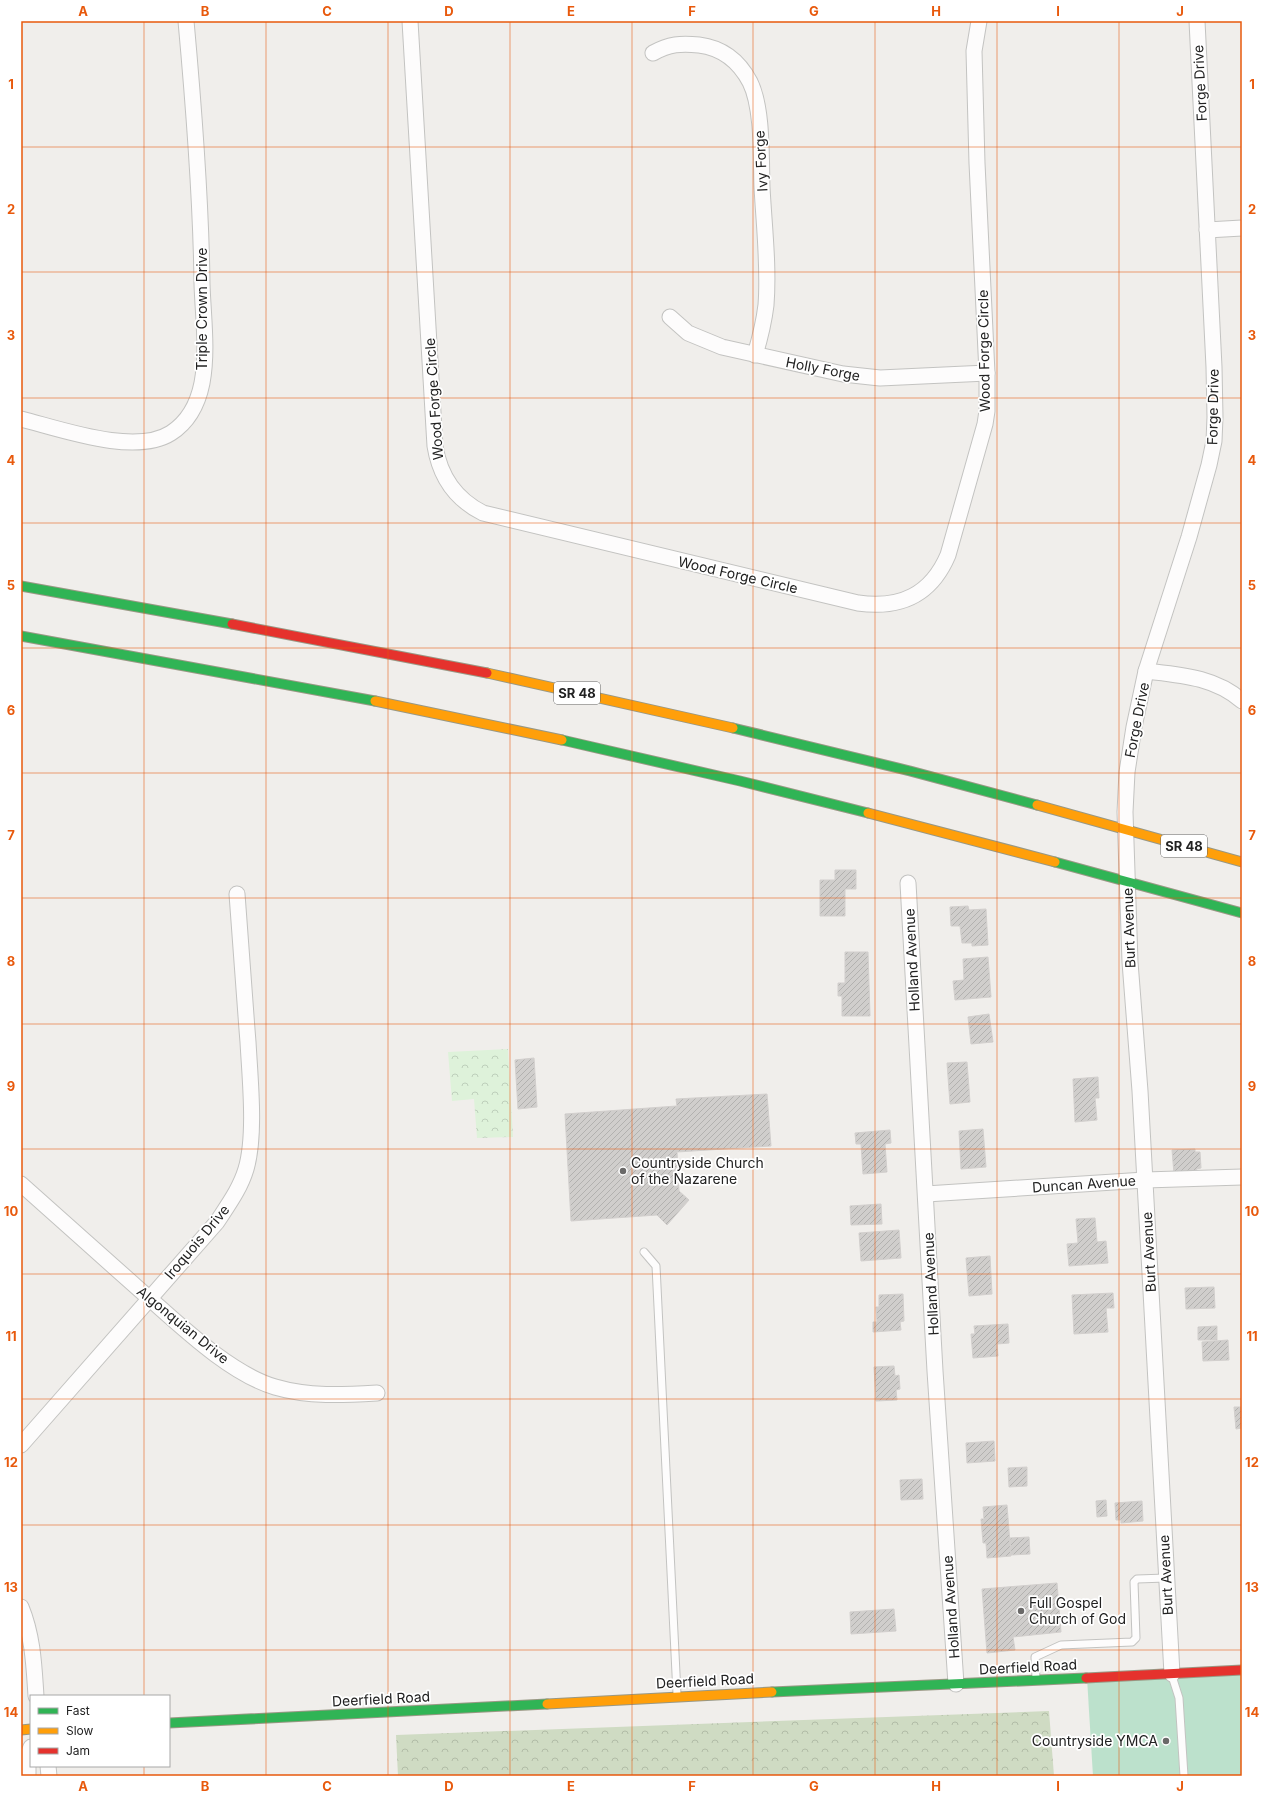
<svg xmlns="http://www.w3.org/2000/svg" width="1263" height="1797" font-family="Inter,sans-serif">
<style>
.forest{fill:url(#forest-crowns)}
.park{fill:url(#park-crowns)}
.pitch{fill:#bce1cc}
.building{fill:url(#building-hatch);stroke:#d2cfcd}
.lines{fill:none;stroke-linecap:round;stroke-linejoin:round}
.lane-casing{stroke:#c3c3c1;stroke-width:9}
.street-casing{stroke:#c3c3c1;stroke-width:17}
.fast-casing{stroke:#999884;stroke-width:11}
.slow-casing{stroke:#999884;stroke-width:11}
.jam-casing{stroke:#999884;stroke-width:11}
.lane{stroke:#fdfcfc;stroke-width:7}
.street{stroke:#fdfcfc;stroke-width:15}
.fast{stroke:#30b455;stroke-width:9}
.slow{stroke:#ff9f0a;stroke-width:9}
.jam{stroke:#e5322d;stroke-width:9}
.grid{fill:none;stroke:#e8590c;stroke-width:1;stroke-opacity:0.55}
.poi-dot{fill:#6a6968;stroke:#fff;stroke-width:1.5}
.labels{text-anchor:middle;stroke-width:3.5;stroke-linejoin:round;paint-order:stroke}
.shield{fill:#fff;stroke:#646464;stroke-width:1}
.shield-label{font-size:13px;font-weight:bold;fill:#222}
.street-label{font-size:14px;fill:#222;stroke:#fff}
.poi-label{font-size:14px;fill:#222;stroke:#fff;text-anchor:start}
.neatline{fill:none;stroke:#e8590c;stroke-width:1.5}
.grid-label{font-size:13px;text-anchor:middle;font-weight:bold;fill:#e8590c}
</style>
<defs>
<pattern id="forest-crowns" width="20" height="18" patternUnits="userSpaceOnUse"><rect width="20" height="18" fill="#cfdbc3"/><path d="M2 6a3 3 0 1 1 6 0M12 15a3 3 0 1 1 6 0" fill="none" stroke="#b1bca7"/></pattern>
<pattern id="park-crowns" width="20" height="18" patternUnits="userSpaceOnUse"><rect width="20" height="18" fill="#def2da"/><path d="M2 6a3 3 0 1 1 6 0M12 15a3 3 0 1 1 6 0" fill="none" stroke="#becfbb"/></pattern>
<pattern id="building-hatch" width="6" height="6" patternUnits="userSpaceOnUse"><rect width="6" height="6" fill="#d0cecc"/><path d="M-1 1l2-2M0 6l6-6M5 7l2-2" fill="none" stroke="#b2b1af"/></pattern>
</defs>
<rect width="100%" height="100%" fill="#f0eeeb"/>
<!-- forest -->
<polygon class="forest" points="1049,1711 1054,1776 398,1776 396,1735"/>
<!-- park -->
<polygon class="park" points="508,1049 513,1137 477,1138 474,1099 452,1101 448,1052"/>
<!-- pitch -->
<polygon class="pitch" points="1242,1670 1242,1776 1093,1776 1087,1678"/>
<!-- building -->
<g class="building">
<polygon points="835,870 856,870 856,889 845,889 845,916 820,916 820,880 835,880"/>
<polygon points="968,906 969,910 986,909 988,945 972,946 972,943 962,943 960,926 951,926 950,907"/>
<polygon points="845,952 868,952 870,1016 842,1016 842,996 838,996 838,983 845,983"/>
<polygon points="988,957 991,997 955,1000 953,981 964,980 963,959"/>
<polygon points="989,1014 993,1042 971,1044 968,1017"/>
<polygon points="534,1058 537,1107 518,1109 515,1060"/>
<polygon points="967,1062 970,1102 950,1104 947,1063"/>
<polygon points="1098,1077 1099,1098 1095,1098 1097,1120 1075,1122 1073,1079"/>
<polygon points="767,1094 771,1146 677,1152 679,1191 689,1200 667,1225 657,1215 571,1221 565,1114 677,1106 676,1099"/>
<polygon points="983,1129 986,1167 961,1169 959,1131"/>
<polygon points="890,1130 891,1143 885,1144 887,1172 863,1174 861,1144 856,1144 855,1133"/>
<polygon points="1195,1149 1195,1152 1200,1152 1201,1168 1196,1169 1197,1172 1174,1174 1172,1150"/>
<polygon points="881,1204 882,1224 851,1225 850,1206"/>
<polygon points="1095,1218 1097,1242 1106,1241 1108,1263 1069,1266 1067,1244 1078,1243 1076,1219"/>
<polygon points="899,1230 901,1258 861,1261 859,1233"/>
<polygon points="990,1256 992,1294 969,1296 966,1258"/>
<polygon points="1214,1287 1215,1308 1186,1309 1185,1288"/>
<polygon points="1113,1293 1114,1308 1106,1308 1108,1332 1074,1334 1072,1295"/>
<polygon points="903,1294 904,1321 900,1322 901,1330 873,1332 873,1322 877,1322 876,1307 879,1307 879,1295"/>
<polygon points="1008,1324 1009,1343 997,1344 998,1356 973,1358 971,1334 975,1334 974,1326"/>
<polygon points="1217,1326 1217,1340 1198,1340 1198,1327"/>
<polygon points="1228,1340 1229,1360 1203,1361 1202,1342"/>
<polygon points="894,1366 895,1376 899,1375 900,1389 896,1390 897,1400 876,1401 874,1367"/>
<polygon points="1234,1407 1242,1407 1242,1428 1236,1429"/>
<polygon points="994,1441 995,1461 967,1463 966,1443"/>
<polygon points="1027,1467 1027,1486 1009,1487 1008,1468"/>
<polygon points="922,1479 923,1499 901,1500 900,1480"/>
<polygon points="1106,1500 1107,1516 1097,1517 1096,1501"/>
<polygon points="1142,1501 1143,1521 1121,1523 1121,1520 1116,1520 1115,1503"/>
<polygon points="1007,1505 1011,1556 987,1558 986,1543 983,1543 981,1519 984,1519 983,1507"/>
<polygon points="1029,1537 1030,1554 1011,1555 1010,1538"/>
<polygon points="1057,1583 1061,1632 1013,1637 1015,1650 987,1653 982,1589"/>
<polygon points="894,1609 896,1631 851,1634 850,1612"/>
</g>
<g class="lines">
<!-- lane casing -->
<g class="lane-casing">
<g id="lane">
<polyline points="644,1252 656,1266 677,1694"/>
<polyline points="1172,1676 1179,1698 1184,1776"/>
<polyline points="1036,1678 1035,1657 1061,1645 1132,1642 1136,1638 1134,1582 1137,1579 1166,1578"/>
</g>
</g>
<!-- street casing -->
<g class="street-casing">
<g id="street">
<path d="M 410,21 L 435,446 C 440,477 455,499 483,513 L 858,603 C 900,609 931,595 948,555 L 985,424 L 987,411 L 987,373 L 977,163 L 974,51 L 979,21"/>
<path d="M 653,53 C 669,44 681,43 699,45 C 723,48 739,61 750,82 C 763,108 761,158 762,187 C 764,226 769,266 766,305 C 764,322 760,338 755,355"/>
<polyline points="1207,230 1242,228"/>
<polyline points="670,317 688,333 722,347 843,374 880,378 987,373"/>
<path d="M 21,419 C 61,429 135,456 171,433 C 188,422 198,403 202,383 C 208,351 203,316 202,284 C 201,196 194,109 186,21"/>
<path d="M 1146,671 C 1180,675 1215,677 1242,701"/>
<polyline points="908,883 935,1371 956,1684"/>
<path d="M 21,1184 C 61,1220 101,1255 141,1291 C 178,1323 228,1373 275,1387 C 309,1397 343,1395 377,1393"/>
<polyline points="926,1194 1145,1180 1242,1177"/>
<path d="M 21,1445 L 217,1222 C 228,1205 240,1189 246,1169 C 256,1135 250,1079 248,1042 C 244,993 241,944 237,894"/>
<path d="M 21,1607 C 33,1636 34,1666 36,1696"/>
<polyline points="1172,1674 1140,1091 1130,962 1125,812 1127,772 1134,727 1146,671 1189,537 1209,465 1214,441 1215,417 1214,367 1197,21"/>
<polyline points="48,1766 49,1776"/>
<polyline points="28,1776 28,1755 31,1747"/>
</g>
</g>
<!-- fast casing -->
<g class="fast-casing">
<g id="fast">
<polyline points="21,586 232,624"/>
<polyline points="21,636 375,701"/>
<polyline points="733,728 910,771 1037,805"/>
<polyline points="562,740 740,781 868,813"/>
<polyline points="1055,862 1242,913"/>
<polyline points="772,1692 1086,1678"/>
<polyline points="169,1723 547,1704"/>
</g>
</g>
<!-- slow casing -->
<g class="slow-casing">
<g id="slow">
<polyline points="487,673 733,728"/>
<polyline points="375,701 562,740"/>
<polyline points="1037,805 1242,862"/>
<polyline points="868,813 1055,862"/>
<polyline points="547,1704 772,1692"/>
<polyline points="21,1730 31,1729"/>
</g>
</g>
<!-- jam casing -->
<g class="jam-casing">
<g id="jam">
<polyline points="232,624 487,673"/>
<polyline points="1086,1678 1242,1670"/>
</g>
</g>
<!-- lane -->
<use href="#lane" class="lane"/>
<!-- street -->
<use href="#street" class="street"/>
<!-- fast -->
<use href="#fast" class="fast"/>
<!-- slow -->
<use href="#slow" class="slow"/>
<!-- jam -->
<use href="#jam" class="jam"/>
</g>
<!-- grid -->
<path class="grid" d="M 144,21 L 144,1696M 266,21 L 266,1776M 388,21 L 388,1776M 510,21 L 510,1776M 632,21 L 632,1776M 753,21 L 753,1776M 875,21 L 875,1776M 997,21 L 997,1776M 1119,21 L 1119,1776M 21,147 L 1242,147M 21,272 L 1242,272M 21,398 L 1242,398M 21,523 L 1242,523M 21,648 L 1242,648M 21,773 L 1242,773M 21,898 L 1242,898M 21,1024 L 1242,1024M 21,1149 L 1242,1149M 21,1274 L 1242,1274M 21,1399 L 1242,1399M 21,1525 L 1242,1525M 21,1650 L 1242,1650M 144,1766 L 144,1776"/>
<!-- markers -->
<g class="poi-dot">
<circle cx="623" cy="1171" r="4"/>
<circle cx="1021" cy="1611" r="4"/>
<circle cx="1166" cy="1741" r="4"/>
</g>
<g class="labels">
<!-- shield labels -->
<g class="shield">
<rect x="554" y="682" width="46" height="22" rx="3"/>
<rect x="1161" y="835" width="46" height="22" rx="3"/>
</g>
<g class="shield-label">
<text x="577" y="698">SR 48</text>
<text x="1184" y="851">SR 48</text>
</g>
<!-- street labels -->
<g class="street-label">
<text transform="translate(1200 83) rotate(-93)" y="5">Forge Drive</text>
<text transform="translate(761 161) rotate(-93)" y="5">Ivy Forge</text>
<text transform="translate(202 309) rotate(-90)" y="5">Triple Crown Drive</text>
<text transform="translate(984 351) rotate(-91)" y="5">Wood Forge Circle</text>
<text transform="translate(823 369) rotate(11)" y="5">Holly Forge</text>
<text transform="translate(434 399) rotate(-94)" y="5">Wood Forge Circle</text>
<text transform="translate(1213 407) rotate(-89)" y="5">Forge Drive</text>
<text transform="translate(738 575) rotate(13)" y="5">Wood Forge Circle</text>
<text transform="translate(1137 720) rotate(-79)" y="5">Forge Drive</text>
<text transform="translate(1129 928) rotate(-92)" y="5">Burt Avenue</text>
<text transform="translate(912 960) rotate(-93)" y="5">Holland Avenue</text>
<text transform="translate(1084 1184) rotate(-4)" y="5">Duncan Avenue</text>
<text transform="translate(197 1242) rotate(-50)" y="5">Iroquois Drive</text>
<text transform="translate(1149 1252) rotate(-93)" y="5">Burt Avenue</text>
<text transform="translate(931 1284) rotate(-93)" y="5">Holland Avenue</text>
<text transform="translate(183 1325) rotate(39)" y="5">Algonquian Drive</text>
<text transform="translate(1166 1575) rotate(-93)" y="5">Burt Avenue</text>
<text transform="translate(951 1607) rotate(-94)" y="5">Holland Avenue</text>
<text transform="translate(1028 1667) rotate(-3)" y="5">Deerfield Road</text>
<text transform="translate(705 1681) rotate(-3)" y="5">Deerfield Road</text>
<text transform="translate(381 1699) rotate(-3)" y="5">Deerfield Road</text>
</g>
<!-- poi labels -->
<g class="poi-label">
<text x="631" y="1168">Countryside Church<tspan x="631" dy="16">of the Nazarene</tspan></text>
<text x="1029" y="1608">Full Gospel<tspan x="1029" dy="16">Church of God</tspan></text>
<text x="1158" y="1746" text-anchor="end">Countryside YMCA</text>
</g>
</g>
<!-- border -->
<rect width="1263" height="1797" fill="none" stroke="#ffffff" stroke-width="44"/>
<!-- legend -->
<rect x="30" y="1695" width="140" height="72" fill="#ffffff" stroke="#a7a7a7"/>
<rect x="38" y="1708" width="20" height="6" fill="#30b455" stroke="#a7a7a7"/>
<text x="66" y="1715" font-size="12" fill="#222222">Fast</text>
<rect x="38" y="1728" width="20" height="6" fill="#ff9f0a" stroke="#a7a7a7"/>
<text x="66" y="1735" font-size="12" fill="#222222">Slow</text>
<rect x="38" y="1748" width="20" height="6" fill="#e5322d" stroke="#a7a7a7"/>
<text x="66" y="1755" font-size="12" fill="#222222">Jam</text>
<rect x="22" y="22" width="1219" height="1753" class="neatline"/>
<g class="grid-label">
<text x="83" y="16">A</text>
<text x="205" y="16">B</text>
<text x="327" y="16">C</text>
<text x="449" y="16">D</text>
<text x="571" y="16">E</text>
<text x="692" y="16">F</text>
<text x="814" y="16">G</text>
<text x="936" y="16">H</text>
<text x="1058" y="16">I</text>
<text x="1180" y="16">J</text>
<text x="11" y="89">1</text>
<text x="1252" y="89">1</text>
<text x="11" y="214">2</text>
<text x="1252" y="214">2</text>
<text x="11" y="340">3</text>
<text x="1252" y="340">3</text>
<text x="11" y="465">4</text>
<text x="1252" y="465">4</text>
<text x="11" y="590">5</text>
<text x="1252" y="590">5</text>
<text x="11" y="715">6</text>
<text x="1252" y="715">6</text>
<text x="11" y="840">7</text>
<text x="1252" y="840">7</text>
<text x="11" y="966">8</text>
<text x="1252" y="966">8</text>
<text x="11" y="1091">9</text>
<text x="1252" y="1091">9</text>
<text x="11" y="1216">10</text>
<text x="1252" y="1216">10</text>
<text x="11" y="1341">11</text>
<text x="1252" y="1341">11</text>
<text x="11" y="1467">12</text>
<text x="1252" y="1467">12</text>
<text x="11" y="1592">13</text>
<text x="1252" y="1592">13</text>
<text x="11" y="1717">14</text>
<text x="1252" y="1717">14</text>
<text x="83" y="1791">A</text>
<text x="205" y="1791">B</text>
<text x="327" y="1791">C</text>
<text x="449" y="1791">D</text>
<text x="571" y="1791">E</text>
<text x="692" y="1791">F</text>
<text x="814" y="1791">G</text>
<text x="936" y="1791">H</text>
<text x="1058" y="1791">I</text>
<text x="1180" y="1791">J</text>
</g>
</svg>
